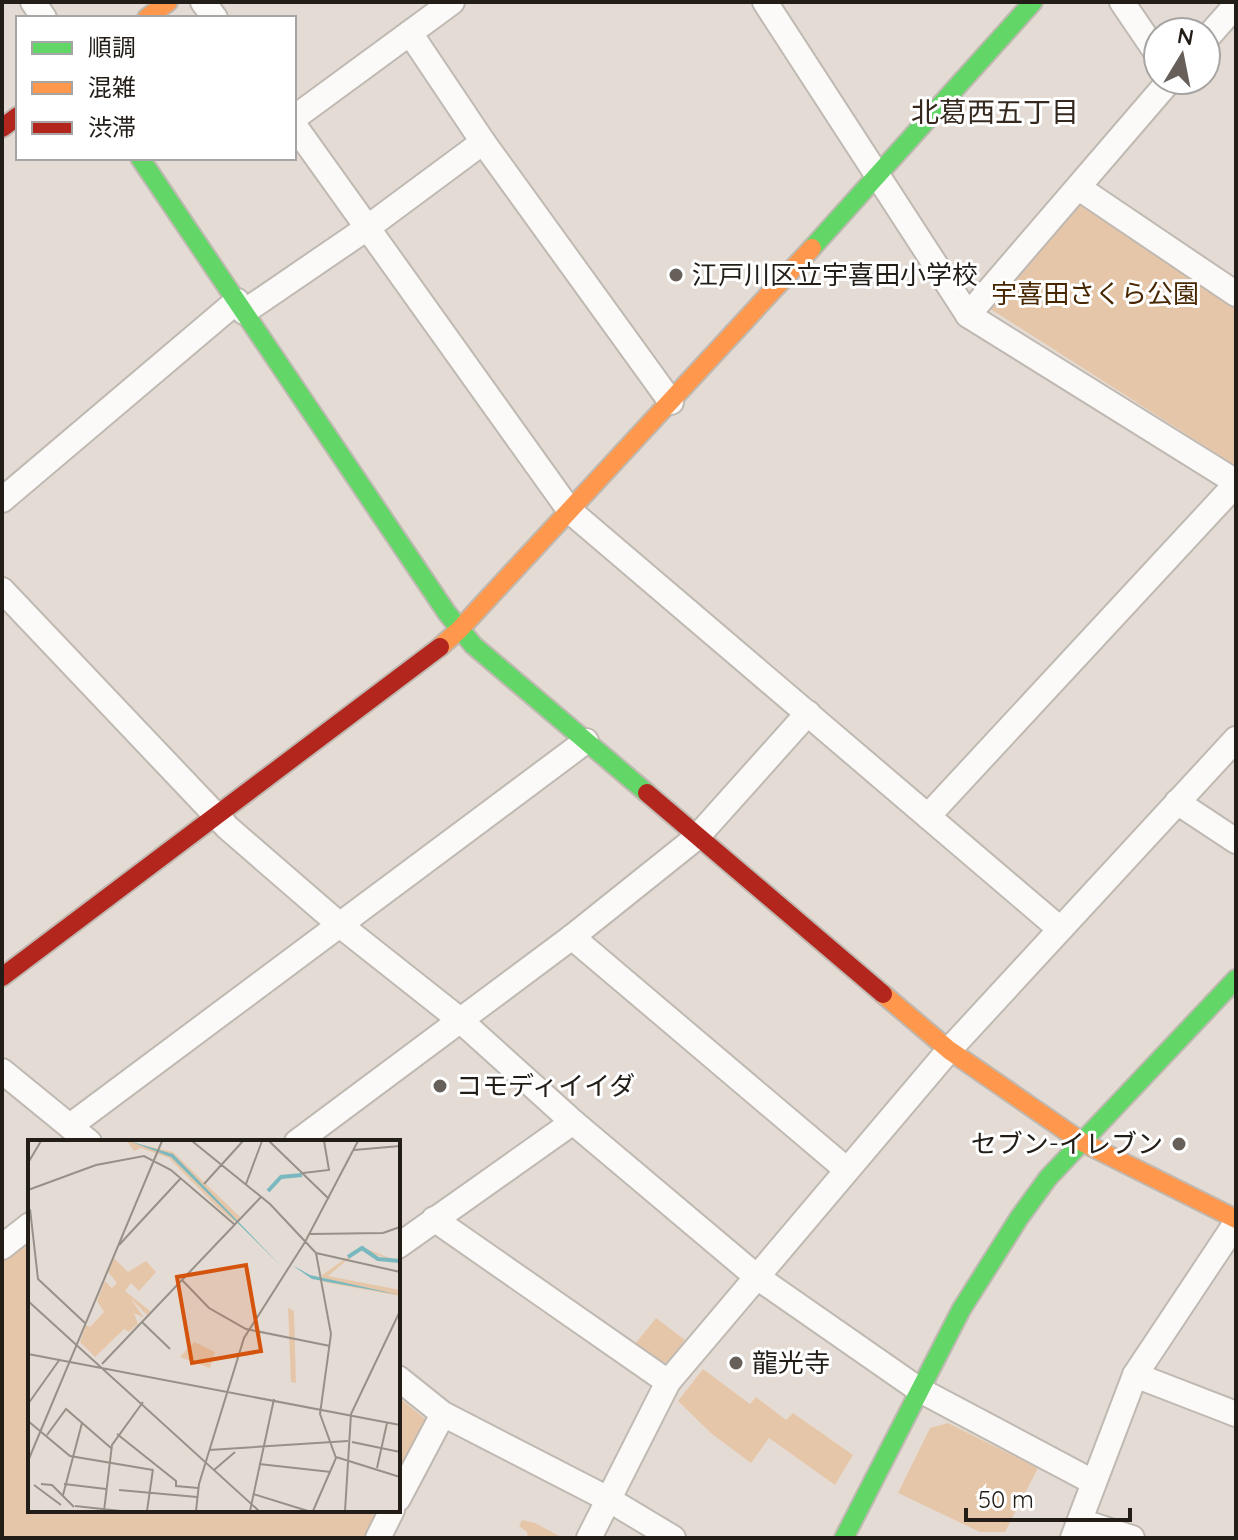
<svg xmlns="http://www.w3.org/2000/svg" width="1238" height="1540" font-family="Quicksand,'Noto Sans JP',sans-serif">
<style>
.green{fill:#e6c6a9}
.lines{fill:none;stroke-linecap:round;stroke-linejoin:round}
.street-casing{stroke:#bfb9b2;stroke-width:28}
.fast-casing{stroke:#bfb9b2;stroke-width:22}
.slow-casing{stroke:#bfb9b2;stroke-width:22}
.jam-casing{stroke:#bfb9b2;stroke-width:22}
.street{stroke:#fbfaf9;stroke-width:24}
.fast{stroke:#63d668;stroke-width:18}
.slow{stroke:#ff974d;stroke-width:18}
.jam{stroke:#b3261e;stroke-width:18}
.poi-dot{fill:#67605a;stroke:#fff;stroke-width:3}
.labels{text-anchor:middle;stroke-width:6;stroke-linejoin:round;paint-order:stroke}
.poi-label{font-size:26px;fill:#231d18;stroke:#fff;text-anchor:start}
.park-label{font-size:26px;fill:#482600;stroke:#fff}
.neighbourhood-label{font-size:28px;fill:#35291f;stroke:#fff}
.inset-river{fill:none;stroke:#7ab8bf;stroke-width:4}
.inset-road{fill:none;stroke:#979089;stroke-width:2}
.view{fill:#d4530d;fill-opacity:0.15;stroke:#d4530d;stroke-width:4}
.inset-edge{fill:none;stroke:#231d18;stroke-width:4}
</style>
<rect width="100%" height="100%" fill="#e4dcd4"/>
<!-- green -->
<g class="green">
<polygon points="1077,205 1090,207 1236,305 1236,466 989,308"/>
<polygon points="30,1238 30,1510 383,1510 369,1538 2,1538 2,1259"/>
<polygon points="656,1318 685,1340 668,1362 660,1363 635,1344"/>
<polygon points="703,1369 750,1404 756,1397 786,1420 793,1413 853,1455 835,1485 769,1438 751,1463 712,1434 678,1401"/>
<polygon points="398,1397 429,1422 398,1482"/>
<polygon points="948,1423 1038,1468 1005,1532 980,1532 898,1493 930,1428"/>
<polygon points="522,1520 535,1523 563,1538 528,1538 527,1532 519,1526"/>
</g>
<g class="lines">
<!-- street casing -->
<g class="street-casing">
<g id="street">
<polyline points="33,2 44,18"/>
<polyline points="203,2 215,18"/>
<polyline points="765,2 968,315 1236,482"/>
<polyline points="1122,2 1158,55"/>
<polyline points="410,33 483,142 671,402"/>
<polyline points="1206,39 1236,5"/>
<polyline points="294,118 452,2"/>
<polyline points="294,125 570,511 1060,929"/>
<polyline points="1079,188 1236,294"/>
<polyline points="244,312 367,228 483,142"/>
<polyline points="968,315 1170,80"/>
<polyline points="2,500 237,301"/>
<polyline points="2,590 228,828 340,925 460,1020 573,1122 757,1277 918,1389 1093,1482"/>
<polyline points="1177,802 1236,841"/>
<polyline points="928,816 1236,484"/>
<polyline points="572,937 847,1170"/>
<polyline points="2,1071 89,1142"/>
<polyline points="70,1126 586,741"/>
<polyline points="297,1142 572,937 697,837 808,713"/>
<polyline points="434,1219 668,1382"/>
<polyline points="398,1246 573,1122"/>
<polyline points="2,1247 30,1225"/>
<polyline points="1135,1375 1236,1414"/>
<polyline points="398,1378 443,1414 608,1499 673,1538"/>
<polyline points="398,1499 443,1414"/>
<polyline points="1080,1521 1132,1538"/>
<polyline points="378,1538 392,1510"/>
<polyline points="589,1538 668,1382 949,1050 1236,739"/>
<polyline points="1073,1538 1135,1375 1236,1223"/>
</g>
</g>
<!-- fast casing -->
<g class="fast-casing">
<g id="fast">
<polyline points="140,158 447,613 473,645 647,793"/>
<polyline points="812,248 1033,2"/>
<polyline points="844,1538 961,1310 1019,1218 1048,1178 1236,979"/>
</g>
</g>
<!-- slow casing -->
<g class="slow-casing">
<g id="slow">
<polyline points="147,18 168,2"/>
<polyline points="440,647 459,630 812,248"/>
<polyline points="883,994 949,1050 1082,1142 1236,1219"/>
</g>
</g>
<!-- jam casing -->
<g class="jam-casing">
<g id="jam">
<polyline points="2,128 18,116"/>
<polyline points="647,793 883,994"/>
<polyline points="2,977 440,647"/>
</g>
</g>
<!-- street -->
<use href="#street" class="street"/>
<!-- fast -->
<use href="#fast" class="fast"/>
<!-- slow -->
<use href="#slow" class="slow"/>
<!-- jam -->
<use href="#jam" class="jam"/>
</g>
<!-- markers -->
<g class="poi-dot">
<circle cx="676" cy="275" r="8"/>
<circle cx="440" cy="1086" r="8"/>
<circle cx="1179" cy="1144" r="8"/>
<circle cx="736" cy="1363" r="8"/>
</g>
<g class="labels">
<!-- poi labels -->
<g class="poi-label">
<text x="692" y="284">江戸川区立宇喜田小学校</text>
<text x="456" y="1095">コモディイイダ</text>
<text x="1163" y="1153" text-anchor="end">セブン-イレブン</text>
<text x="752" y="1372">龍光寺</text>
</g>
<!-- park labels -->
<g class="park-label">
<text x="1095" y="303">宇喜田さくら公園</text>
</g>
<!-- neighbourhood labels -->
<g class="neighbourhood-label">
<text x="995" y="122">北葛西五丁目</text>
</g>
</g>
<!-- overview -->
<g transform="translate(28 1140)">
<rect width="372" height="372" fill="#e4dcd4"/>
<path d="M 99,1 L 145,12 L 213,78 L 207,82 L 190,68 L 141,18 L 113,8 L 106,11 ZM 334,107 L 372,122 L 331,110 L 300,136 L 372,150 L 372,156 L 296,142 L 294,135 ZM 86,118 L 100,132 L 118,121 L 128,132 L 111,151 L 103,143 L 97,151 L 122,171 L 119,175 L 103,159 L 116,178 L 106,173 L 110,184 L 101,192 L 96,189 L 67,217 L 52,202 L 58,185 L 62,187 L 76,172 L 69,161 L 77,141 L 84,148 L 89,143 L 80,132 ZM 260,168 L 266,171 L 268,243 L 263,242 ZM 166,202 L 187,212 L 182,228 L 152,217 Z" fill="#e6c6a9"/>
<path d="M 101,1 L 145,14 L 252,125 L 143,17 ZM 264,125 L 282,135 L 372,155 L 284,139 Z" fill="#7ab8bf"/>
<path class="inset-river" d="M 240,51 L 253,37 L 274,35M 320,117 L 334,108 L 350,119 L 372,121"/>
<path class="inset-road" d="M 164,1 L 242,64 L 288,113 L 303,194 L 292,274 L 308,318 L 285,371M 241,1 L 301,59M 326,10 L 372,6M 0,23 L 13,1M 275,33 L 301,30 L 296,1M 176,44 L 215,1M 218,44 L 234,1M 0,50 L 68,25 L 116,16 L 143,30 L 206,84M 2,69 L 10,139 L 57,183M 282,94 L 355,93 L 372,87M 91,105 L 153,38M 288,113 L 372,132M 154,140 L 181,168 L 218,189 L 302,206M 0,161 L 231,371M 114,182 L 142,209M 0,214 L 372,285M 74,224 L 233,57M 0,264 L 32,219M 0,281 L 42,316 L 125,330M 89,294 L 148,341 L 148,346 L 170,348M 19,295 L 38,269 L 83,308M 324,302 L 372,312M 181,310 L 320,301M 308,317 L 372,337M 0,321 L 134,1M 231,324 L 303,332M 349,328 L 359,283M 186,330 L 207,312M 13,344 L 24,345 L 46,367M 36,344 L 78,349M 6,345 L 33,365M 91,350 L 169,357M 225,354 L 280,371M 35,355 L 54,283M 47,366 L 93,371M 76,371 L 84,305 L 115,262M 119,371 L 125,329M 168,371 L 171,344 L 216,198 L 277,102 L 330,1M 222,371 L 246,259M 317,371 L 323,274 L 372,171"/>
<path class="view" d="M 218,125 L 233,211 L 164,223 L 149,137 Z"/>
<rect width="372" height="372" class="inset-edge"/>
</g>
<!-- border -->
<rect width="1238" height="1540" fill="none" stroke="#231d18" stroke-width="8"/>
<!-- legend -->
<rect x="16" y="16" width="280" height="144" fill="#ffffff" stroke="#a7a5a3" stroke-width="2"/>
<rect x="32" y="42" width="40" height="12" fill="#63d668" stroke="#a7a5a3" stroke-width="2"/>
<text x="88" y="56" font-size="24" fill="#231d18">順調</text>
<rect x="32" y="82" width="40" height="12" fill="#ff974d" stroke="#a7a5a3" stroke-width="2"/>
<text x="88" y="96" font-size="24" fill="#231d18">混雑</text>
<rect x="32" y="122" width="40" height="12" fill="#b3261e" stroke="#a7a5a3" stroke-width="2"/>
<text x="88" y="136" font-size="24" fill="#231d18">渋滞</text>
<!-- north arrow -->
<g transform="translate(1182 56) rotate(10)"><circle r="38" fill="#ffffff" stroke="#a7a5a3" stroke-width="2"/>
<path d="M0-6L14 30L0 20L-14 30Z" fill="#67605a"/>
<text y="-12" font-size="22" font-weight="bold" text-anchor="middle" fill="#231d18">N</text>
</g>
<!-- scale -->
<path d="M966 1508v12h164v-12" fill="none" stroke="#231d18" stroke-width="4"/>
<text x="978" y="1508" font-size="24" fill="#231d18" stroke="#ffffff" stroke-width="6" paint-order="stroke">50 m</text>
</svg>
